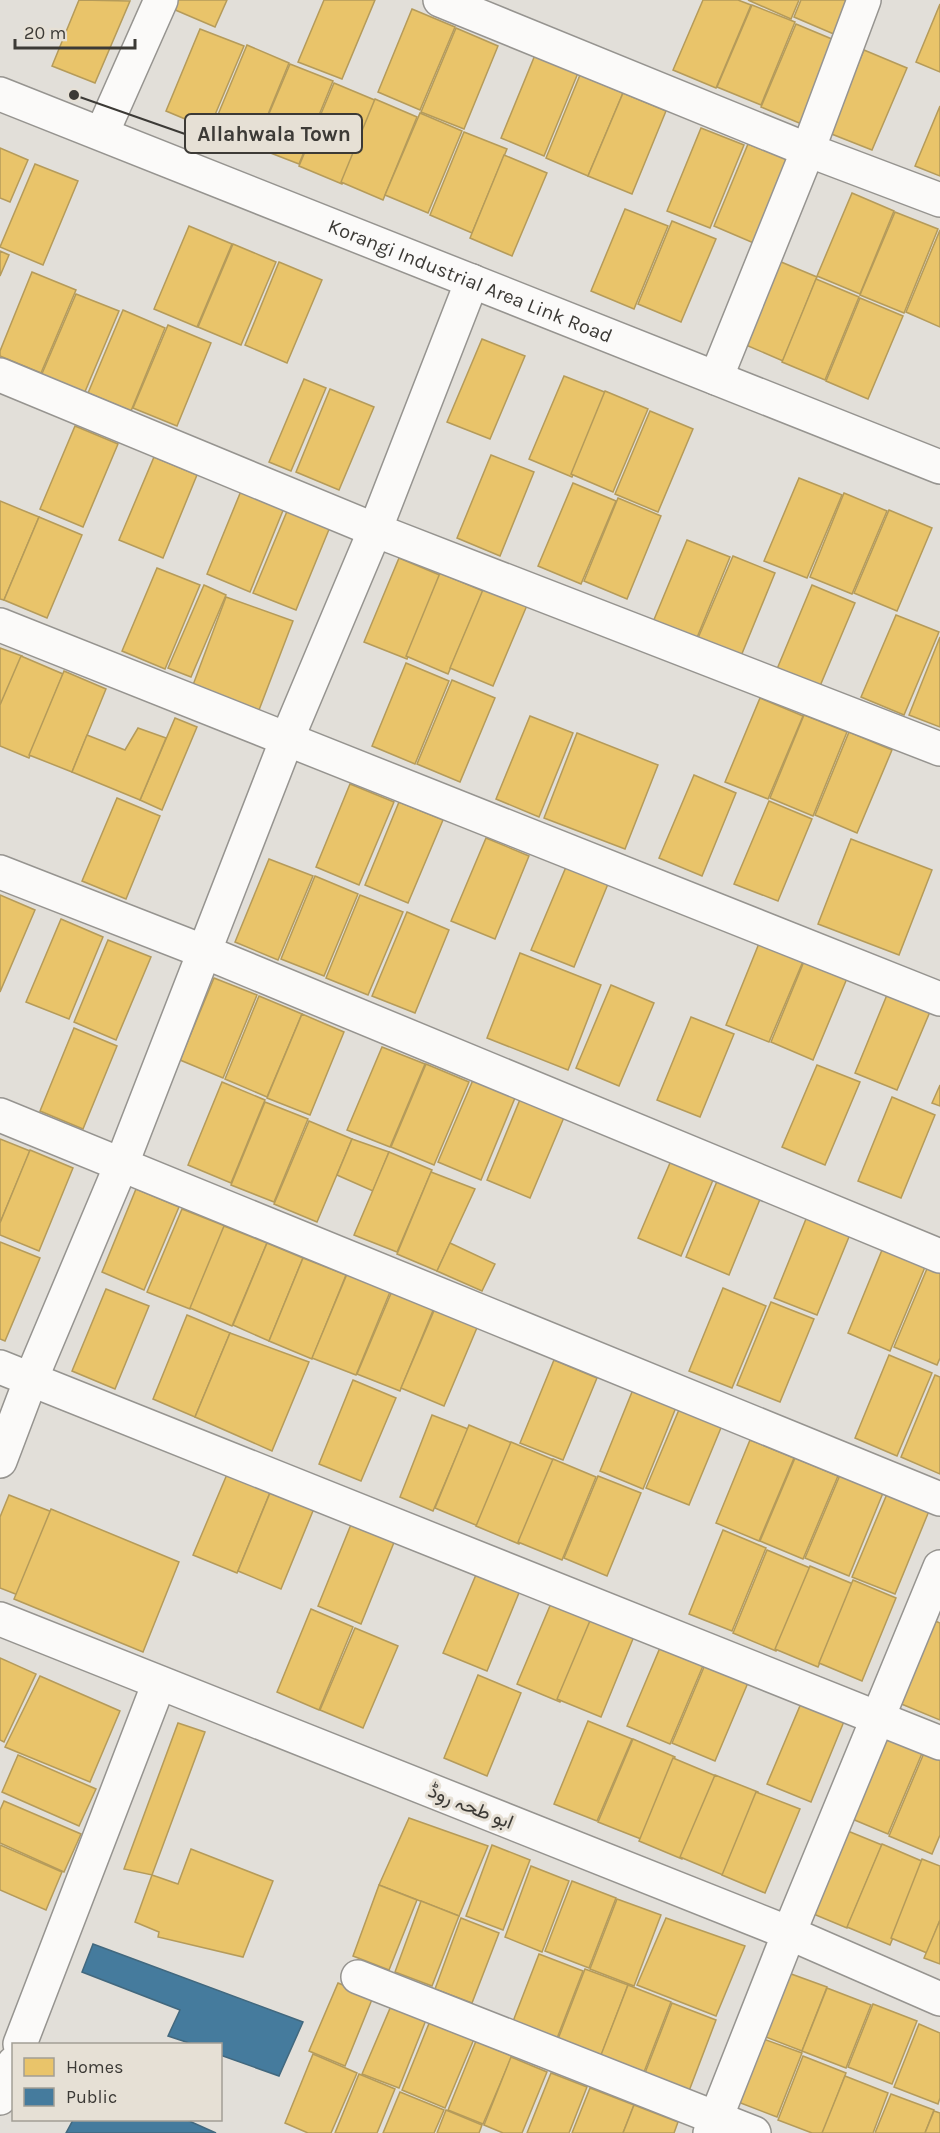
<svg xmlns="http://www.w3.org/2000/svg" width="940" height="2133" font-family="Karla,Vazirmatn,sans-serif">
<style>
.homes{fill:#e9c46a;stroke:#b59b5a;stroke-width:1.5}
.public{fill:#457b9d;stroke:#42687e;stroke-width:1.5}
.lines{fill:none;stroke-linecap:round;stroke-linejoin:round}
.street-casing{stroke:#969490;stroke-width:36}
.street{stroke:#fbfaf9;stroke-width:33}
.labels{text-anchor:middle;stroke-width:6;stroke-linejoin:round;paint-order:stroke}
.street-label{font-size:20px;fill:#3c3a36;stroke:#e6e0d5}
.leader{fill:none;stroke:#3c3a36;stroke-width:2}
.callout-dot{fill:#3c3a36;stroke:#e6e0d5;stroke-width:2}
.callout{fill:#e6e0d5;stroke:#3c3a36;stroke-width:2}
.callout-label{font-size:21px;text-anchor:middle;font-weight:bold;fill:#3c3a36}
</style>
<rect width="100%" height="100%" fill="#e2dfd9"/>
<!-- homes -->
<g class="homes">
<polygon points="79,0 130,1 95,83 52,66"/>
<polygon points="176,0 227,0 215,27 173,9"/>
<polygon points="324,0 375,0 342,79 298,62"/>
<polygon points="703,0 738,0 751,5 716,88 673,70"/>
<polygon points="748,0 799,0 791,19"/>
<polygon points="801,0 851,0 836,35 794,17"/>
<polygon points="940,4 940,72 916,62"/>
<polygon points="752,5 795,22 761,105 717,87"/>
<polygon points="412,9 455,27 420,110 378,92"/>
<polygon points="796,24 839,42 804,125 761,107"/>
<polygon points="456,28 498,46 464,129 421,112"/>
<polygon points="200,29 244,46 209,129 166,111"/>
<polygon points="247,45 289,63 255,146 212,129"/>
<polygon points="864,50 907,68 872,150 829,133"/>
<polygon points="535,55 578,73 544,156 501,138"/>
<polygon points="290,64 333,81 299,164 255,147"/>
<polygon points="580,75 623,93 588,176 546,158"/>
<polygon points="334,83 377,101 342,184 299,166"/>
<polygon points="623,93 666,111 632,194 588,176"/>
<polygon points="375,99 417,117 383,200 341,182"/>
<polygon points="940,106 940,176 915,166"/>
<polygon points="420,113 462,131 428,213 385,195"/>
<polygon points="701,128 744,145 710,228 667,211"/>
<polygon points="464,132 507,149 472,233 430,215"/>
<polygon points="748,144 791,161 756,244 714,226"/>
<polygon points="0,148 28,160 10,202 0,198"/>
<polygon points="504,155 547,173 512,256 470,238"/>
<polygon points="35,164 78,181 43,265 0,247"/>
<polygon points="852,193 894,211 860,294 817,276"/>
<polygon points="625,209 668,226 634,309 591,291"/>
<polygon points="895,212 938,229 904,313 860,295"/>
<polygon points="672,221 716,239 681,322 638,304"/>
<polygon points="189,226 232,244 197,327 154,309"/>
<polygon points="940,230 940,327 906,312"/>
<polygon points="233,244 276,262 241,345 198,327"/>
<polygon points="0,251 9,255 0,276"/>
<polygon points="774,259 817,277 783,361 739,342"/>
<polygon points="279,262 322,280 287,363 245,345"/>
<polygon points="32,272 76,290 41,373 0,356 0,351"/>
<polygon points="816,279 859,297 825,380 782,362"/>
<polygon points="76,294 119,311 84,394 41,376"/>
<polygon points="860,298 903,316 868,399 826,381"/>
<polygon points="123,310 165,328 131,411 88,393"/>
<polygon points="168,325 211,343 177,426 133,408"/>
<polygon points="482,339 525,356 490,439 447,422"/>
<polygon points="564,376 607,393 572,477 529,459"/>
<polygon points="304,379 326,388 291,471 269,462"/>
<polygon points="330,389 374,407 339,490 296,472"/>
<polygon points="605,391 648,409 613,492 571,474"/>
<polygon points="650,411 693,429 658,512 615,494"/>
<polygon points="75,426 118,444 83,527 40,509"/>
<polygon points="491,455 534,472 500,556 457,538"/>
<polygon points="154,457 197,475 163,558 119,540"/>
<polygon points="799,478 842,495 807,578 764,561"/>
<polygon points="573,483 616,501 581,584 538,566"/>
<polygon points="241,491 284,508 250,592 207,574"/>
<polygon points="844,493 887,511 852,594 810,577"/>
<polygon points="618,498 661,516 627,599 584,581"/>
<polygon points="0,501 39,517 4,600 0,599"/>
<polygon points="288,509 330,527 296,610 253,593"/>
<polygon points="889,510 932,528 897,611 854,593"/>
<polygon points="39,517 82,535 47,618 4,600"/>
<polygon points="687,540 730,557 696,640 653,622"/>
<polygon points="733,556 775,573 741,656 698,638"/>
<polygon points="399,558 442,576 407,659 364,642"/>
<polygon points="157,568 200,585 165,669 122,651"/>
<polygon points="440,573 483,591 448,674 406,656"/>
<polygon points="204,585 226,595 191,677 168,668"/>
<polygon points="485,585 528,603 493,686 450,668"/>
<polygon points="812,585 855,603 820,686 777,669"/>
<polygon points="226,597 293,621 259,710 193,685"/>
<polygon points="896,615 939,632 904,715 861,697"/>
<polygon points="940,637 940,727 909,715"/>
<polygon points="0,648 22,656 0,707"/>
<polygon points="21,656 63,674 29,758 0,746 0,705"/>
<polygon points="406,663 449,681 415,764 372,746"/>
<polygon points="64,671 106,689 72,772 29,755"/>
<polygon points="452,680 495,698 460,782 417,764"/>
<polygon points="760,698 803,716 768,799 725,782"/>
<polygon points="804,715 847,732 813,816 770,798"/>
<polygon points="530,716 573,733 539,817 496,799"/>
<polygon points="175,718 197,727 162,810 140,800"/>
<polygon points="138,728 166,738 140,800 72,772 87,735 125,750"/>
<polygon points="849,732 892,750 857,833 815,815"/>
<polygon points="577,733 658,765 625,849 544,818"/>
<polygon points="694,775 736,793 702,876 659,858"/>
<polygon points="350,784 394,802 359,885 316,867"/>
<polygon points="117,798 160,816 126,899 82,881"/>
<polygon points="769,801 812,819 778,901 734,884"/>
<polygon points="399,802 443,820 408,903 365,885"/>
<polygon points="486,838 529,856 495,939 451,921"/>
<polygon points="851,839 932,870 899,955 818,924"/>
<polygon points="269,859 313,876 278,960 235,942"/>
<polygon points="566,867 608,884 574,967 531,950"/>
<polygon points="315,876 358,894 324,976 281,959"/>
<polygon points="0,895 35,910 0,992"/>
<polygon points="360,895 403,912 368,995 326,978"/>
<polygon points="407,912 449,930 415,1013 372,996"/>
<polygon points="61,919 103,937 69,1019 26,1002"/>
<polygon points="108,940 151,957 116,1040 74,1022"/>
<polygon points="760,941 804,959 769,1042 726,1025"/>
<polygon points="520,953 601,985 568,1070 487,1038"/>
<polygon points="805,959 848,976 813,1060 771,1042"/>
<polygon points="214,978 257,995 223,1078 180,1060"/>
<polygon points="611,985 654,1003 619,1086 576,1068"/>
<polygon points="889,990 932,1007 897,1090 855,1073"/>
<polygon points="259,996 302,1014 267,1097 225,1079"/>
<polygon points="302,1014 344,1032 310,1115 267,1098"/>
<polygon points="691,1017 734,1034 700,1117 657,1100"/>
<polygon points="74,1028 117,1046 83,1129 40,1111"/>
<polygon points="382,1047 425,1064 390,1147 347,1130"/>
<polygon points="426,1064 469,1082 434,1165 391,1147"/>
<polygon points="817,1065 860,1082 825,1165 782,1147"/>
<polygon points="473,1080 515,1098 481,1180 438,1162"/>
<polygon points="222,1082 265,1100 231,1183 188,1165"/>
<polygon points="940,1085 940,1106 932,1103"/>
<polygon points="521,1097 565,1115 530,1198 487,1180"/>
<polygon points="892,1097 935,1115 901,1198 858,1181"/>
<polygon points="265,1102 308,1119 274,1202 231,1185"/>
<polygon points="309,1121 352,1139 317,1222 274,1204"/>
<polygon points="0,1139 30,1151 0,1223"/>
<polygon points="352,1139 389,1152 373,1191 337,1175"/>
<polygon points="30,1150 73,1168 39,1251 0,1235 0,1223"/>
<polygon points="389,1152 432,1170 397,1252 354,1235"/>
<polygon points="673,1156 716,1173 681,1256 638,1238"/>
<polygon points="431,1172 475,1189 437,1271 397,1254"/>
<polygon points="720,1174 763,1192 729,1275 686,1257"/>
<polygon points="136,1189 179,1207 144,1290 102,1272"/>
<polygon points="182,1209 225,1226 190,1309 147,1292"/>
<polygon points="808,1214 851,1232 817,1315 774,1298"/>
<polygon points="224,1226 267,1243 232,1326 190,1308"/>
<polygon points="0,1242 40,1258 5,1341 0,1339"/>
<polygon points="267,1243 303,1258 269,1341 233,1325"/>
<polygon points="450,1243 495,1264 482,1291 437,1271"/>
<polygon points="882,1250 925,1267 890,1351 848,1333"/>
<polygon points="303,1258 346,1275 312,1359 269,1341"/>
<polygon points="929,1264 940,1269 940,1358 937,1365 894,1347"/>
<polygon points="347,1274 390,1292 356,1375 312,1358"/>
<polygon points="723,1288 766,1306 732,1388 689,1371"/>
<polygon points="106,1289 149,1306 115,1389 72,1371"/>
<polygon points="392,1291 434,1308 400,1391 357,1374"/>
<polygon points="771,1302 814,1319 780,1402 737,1385"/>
<polygon points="436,1306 479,1323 444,1406 401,1388"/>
<polygon points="187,1315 230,1333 195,1417 153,1399"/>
<polygon points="230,1333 309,1362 272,1451 195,1417"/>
<polygon points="889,1355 932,1373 897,1456 855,1438"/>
<polygon points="554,1360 597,1378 563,1460 520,1443"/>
<polygon points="935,1375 940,1377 940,1474 901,1457"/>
<polygon points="353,1380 396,1398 361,1481 319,1464"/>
<polygon points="634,1387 677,1405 643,1489 600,1471"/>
<polygon points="681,1405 723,1423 689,1505 646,1488"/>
<polygon points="432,1415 468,1429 433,1511 400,1497"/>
<polygon points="469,1425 512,1443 478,1526 435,1508"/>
<polygon points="750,1440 794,1458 759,1541 716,1523"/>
<polygon points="511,1442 554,1460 519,1544 476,1526"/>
<polygon points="795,1458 838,1476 803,1559 760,1541"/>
<polygon points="553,1459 596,1477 562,1560 518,1542"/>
<polygon points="228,1472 271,1490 237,1573 193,1555"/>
<polygon points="840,1475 883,1493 849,1576 805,1558"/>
<polygon points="598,1476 641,1493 607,1576 564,1558"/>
<polygon points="272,1488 315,1506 281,1589 238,1571"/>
<polygon points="887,1494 929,1511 895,1594 852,1577"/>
<polygon points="9,1495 52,1512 18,1595 0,1588 0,1517"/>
<polygon points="51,1509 179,1562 143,1652 14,1599"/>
<polygon points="352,1522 395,1540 361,1624 318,1606"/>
<polygon points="723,1530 766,1548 732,1631 689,1614"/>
<polygon points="767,1550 810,1568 776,1651 733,1633"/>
<polygon points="810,1566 853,1584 818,1667 775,1649"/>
<polygon points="478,1570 521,1588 487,1671 443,1653"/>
<polygon points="853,1580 896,1598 862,1681 819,1663"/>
<polygon points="552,1601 594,1619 560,1702 517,1684"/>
<polygon points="311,1609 353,1627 319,1710 277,1692"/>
<polygon points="592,1616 635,1634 601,1717 557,1699"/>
<polygon points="933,1620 940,1623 940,1720 899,1703"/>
<polygon points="355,1628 398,1646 363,1728 320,1710"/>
<polygon points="662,1643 705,1661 670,1744 627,1726"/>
<polygon points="0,1658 36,1674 4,1742 0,1740"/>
<polygon points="707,1660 750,1678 715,1761 672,1743"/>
<polygon points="478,1675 521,1693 487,1776 444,1758"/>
<polygon points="40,1676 120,1711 90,1782 5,1747"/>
<polygon points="802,1701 845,1719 811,1802 767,1784"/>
<polygon points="588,1721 632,1739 597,1821 554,1804"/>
<polygon points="178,1723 205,1732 152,1875 124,1869"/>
<polygon points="879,1734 923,1751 888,1834 845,1816"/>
<polygon points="633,1739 675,1757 641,1839 598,1822"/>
<polygon points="924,1753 940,1760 940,1835 932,1854 889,1836"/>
<polygon points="18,1755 96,1789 79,1826 2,1792"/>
<polygon points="673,1758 716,1776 682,1859 639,1841"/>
<polygon points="715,1775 758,1792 723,1875 680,1857"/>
<polygon points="756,1792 800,1809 765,1893 722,1875"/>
<polygon points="4,1801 81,1834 64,1872 0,1843 0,1810"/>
<polygon points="409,1818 488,1846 459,1916 379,1885"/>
<polygon points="838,1827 882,1845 847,1928 804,1910"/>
<polygon points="882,1844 924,1862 890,1945 847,1927"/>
<polygon points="0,1845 62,1872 46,1910 0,1890"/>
<polygon points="492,1845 530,1860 503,1930 466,1916"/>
<polygon points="191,1849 273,1881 243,1957 158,1937 159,1932 135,1922 152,1875 178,1884"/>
<polygon points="922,1859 940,1866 940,1920 927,1953 891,1938"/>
<polygon points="531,1866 569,1881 542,1952 505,1937"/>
<polygon points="572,1881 616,1898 589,1968 545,1951"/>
<polygon points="379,1885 417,1900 389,1970 353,1956"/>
<polygon points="617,1899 661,1915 634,1986 590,1969"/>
<polygon points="421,1901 459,1916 432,1986 395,1972"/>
<polygon points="461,1918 499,1933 472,2003 435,1989"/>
<polygon points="666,1918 745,1946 716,2016 637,1985"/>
<polygon points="940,1920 940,1964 924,1958"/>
<polygon points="539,1954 583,1971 556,2041 512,2024"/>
<polygon points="585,1969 628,1985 601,2056 558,2039"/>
<polygon points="783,1971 827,1987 802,2051 758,2034"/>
<polygon points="338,1983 373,1997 345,2066 309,2051"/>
<polygon points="628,1985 671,2002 644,2072 601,2055"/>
<polygon points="827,1988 871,2005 846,2068 802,2051"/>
<polygon points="672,2003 716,2020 689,2091 645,2073"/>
<polygon points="873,2004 917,2021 892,2084 848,2067"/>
<polygon points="391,2006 426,2020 399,2088 362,2074"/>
<polygon points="430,2021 474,2039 445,2108 402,2090"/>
<polygon points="919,2024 940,2033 940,2098 938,2104 894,2087"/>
<polygon points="758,2037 802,2053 777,2117 733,2100"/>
<polygon points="476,2041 512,2056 483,2124 448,2110"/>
<polygon points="313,2054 357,2073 331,2133 308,2133 285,2123"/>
<polygon points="803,2056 846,2073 823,2133 812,2133 778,2120"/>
<polygon points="511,2057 547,2072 522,2133 503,2133 484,2125"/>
<polygon points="551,2073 587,2087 569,2133 527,2133"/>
<polygon points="359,2074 395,2089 377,2133 335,2133"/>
<polygon points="845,2076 888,2093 873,2133 822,2133"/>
<polygon points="590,2088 634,2105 623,2133 572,2133"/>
<polygon points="400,2092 444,2110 434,2133 383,2133"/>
<polygon points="891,2094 934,2110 925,2133 875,2133"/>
<polygon points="634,2105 678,2122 674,2133 623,2133"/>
<polygon points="446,2110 482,2125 479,2133 437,2133"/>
<polygon points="934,2111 940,2113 940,2133 925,2133"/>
</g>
<!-- public -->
<g class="public">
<polygon points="93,1944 303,2022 279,2076 220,2055 220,2044 192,2044 168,2036 180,2010 82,1972"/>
<polygon points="73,2120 187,2120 216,2133 66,2133"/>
</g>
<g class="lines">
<!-- street casing -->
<g class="street-casing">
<g id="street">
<polyline points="440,0 808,150 940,200"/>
<path id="s1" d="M 0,94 L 940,467"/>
<polyline points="102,133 161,0"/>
<polyline points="0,375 375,530 940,749"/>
<polyline points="716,378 808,150 864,0"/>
<polyline points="0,625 940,999"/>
<polyline points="0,872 205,952 940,1256"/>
<polyline points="0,1115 940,1499"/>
<polyline points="0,1367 940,1743"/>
<polyline points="0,1461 31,1379 122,1163 287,739 375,530 472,281"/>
<polyline points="0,1619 789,1933 940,1999"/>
<polyline points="358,1977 754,2133"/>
<polyline points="20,2044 159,1683"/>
<polyline points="0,2098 14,2063"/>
<polyline points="710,2133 789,1933 940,1567"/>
</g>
</g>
<!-- street -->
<use href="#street" class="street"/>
</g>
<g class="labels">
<!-- street labels -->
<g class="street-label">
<text dy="7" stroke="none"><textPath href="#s1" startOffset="506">Korangi Industrial Area Link Road</textPath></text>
<text transform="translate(471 1806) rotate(22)" y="7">ابو طحہ روڈ</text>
</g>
</g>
<!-- callouts -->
<path class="leader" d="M74 95L185 134"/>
<circle class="callout-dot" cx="74" cy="95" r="6"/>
<rect class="callout" x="185" y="114" width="177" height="39" rx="6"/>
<g class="callout-label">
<text x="274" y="141">Allahwala Town</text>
</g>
<!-- legend -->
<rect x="12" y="2043" width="210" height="78" fill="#e6e0d5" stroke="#a29e95" stroke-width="1.5"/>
<rect x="24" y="2058" width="30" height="18" fill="#e9c46a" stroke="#a29e95" stroke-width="1.5"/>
<text x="66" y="2073" font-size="18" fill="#3c3a36">Homes</text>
<rect x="24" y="2088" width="30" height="18" fill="#457b9d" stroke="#a29e95" stroke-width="1.5"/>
<text x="66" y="2103" font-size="18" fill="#3c3a36">Public</text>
<!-- scale -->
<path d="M15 39v9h120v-9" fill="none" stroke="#3c3a36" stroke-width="3"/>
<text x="24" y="39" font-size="18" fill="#3c3a36" stroke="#e6e0d5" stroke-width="4.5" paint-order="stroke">20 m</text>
</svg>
